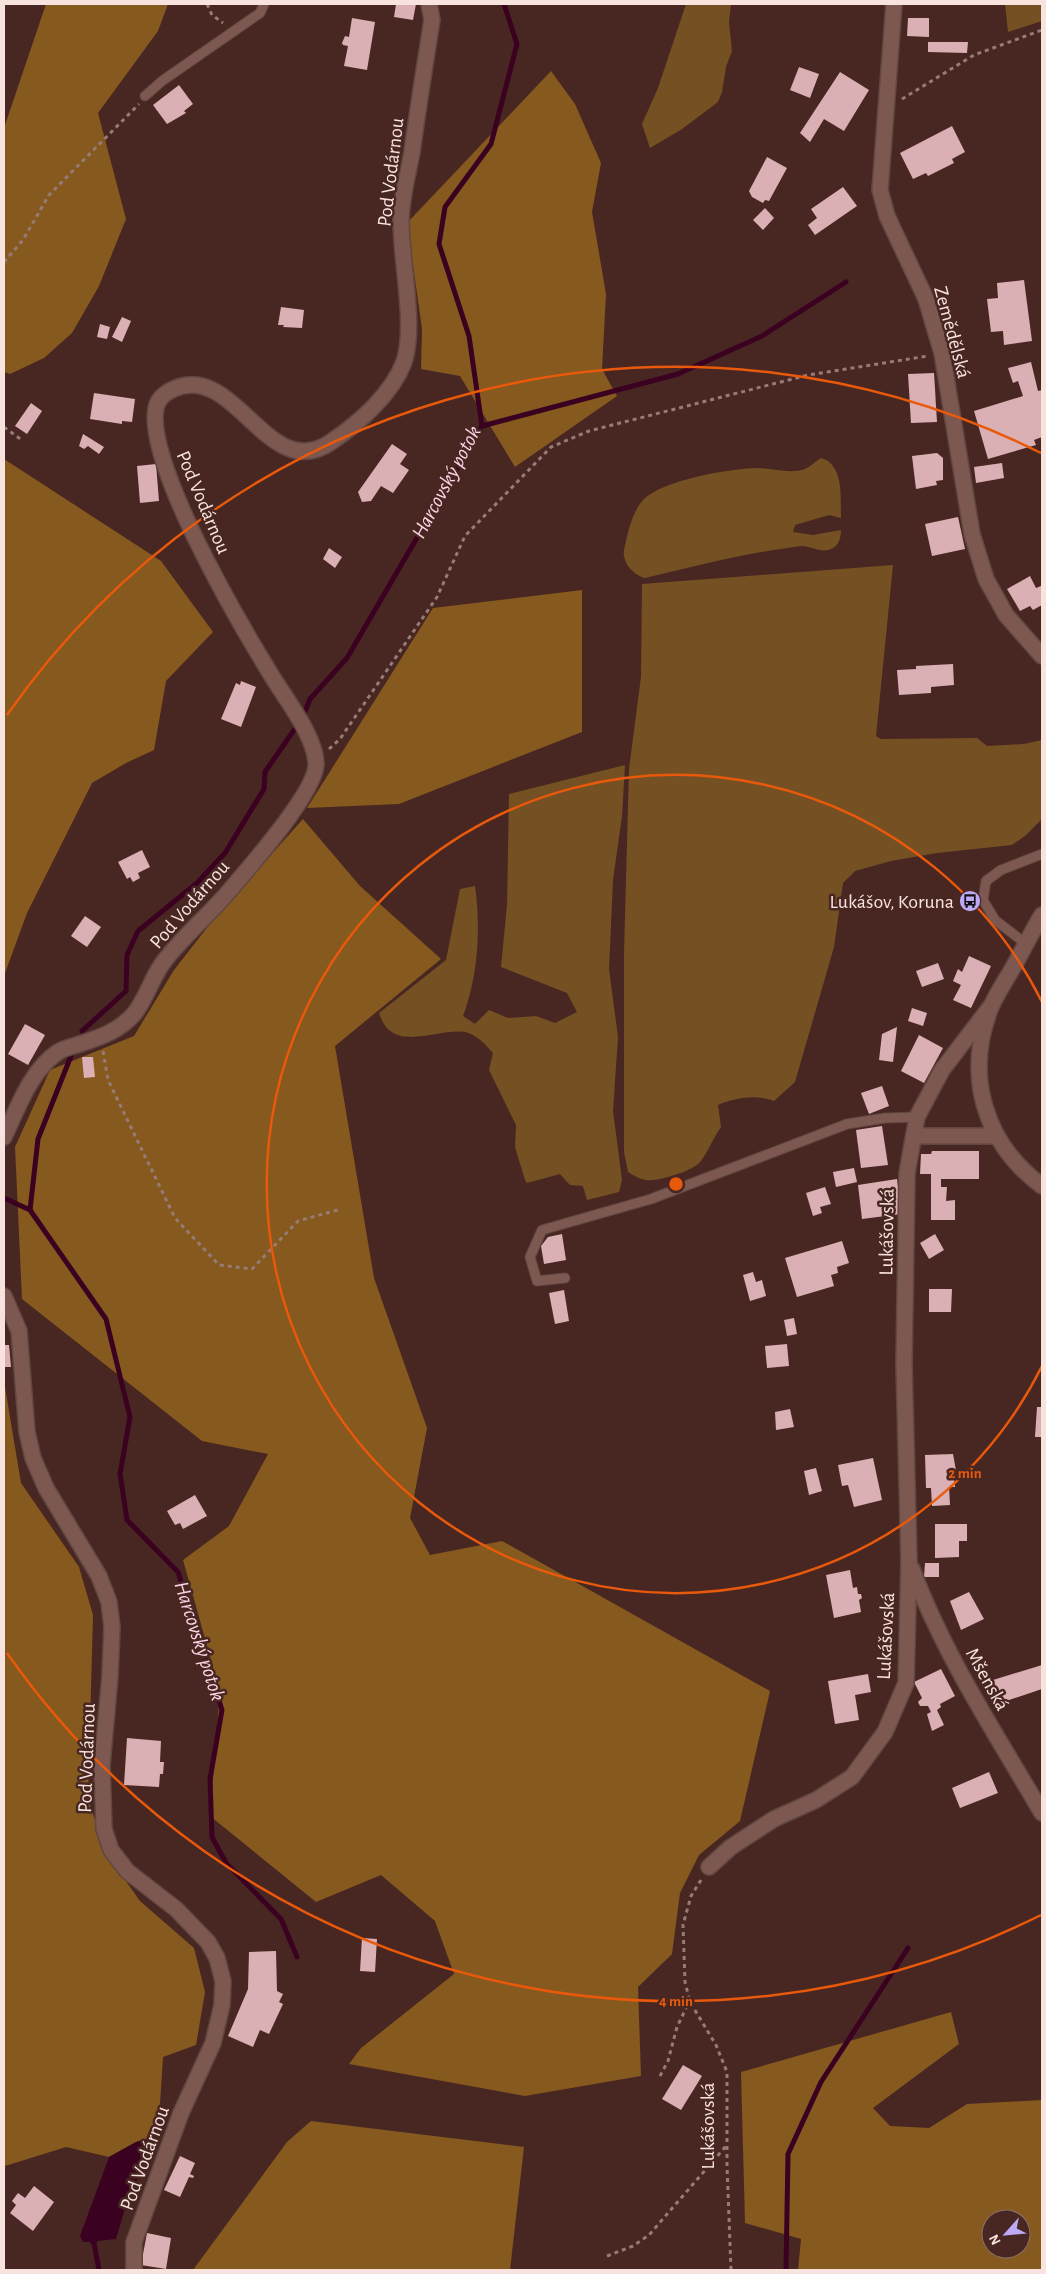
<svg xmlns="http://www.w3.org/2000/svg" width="1046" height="2274" font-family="'Alegreya Sans',sans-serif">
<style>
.green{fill:#755023}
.forest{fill:#86591e;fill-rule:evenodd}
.water{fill:#3b0121}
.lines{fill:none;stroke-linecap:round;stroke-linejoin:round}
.stream{stroke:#3b0121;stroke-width:5}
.building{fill:#dbb0b4}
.lane-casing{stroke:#614641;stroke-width:11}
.street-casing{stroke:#614641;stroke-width:18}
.path{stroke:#977b76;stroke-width:3;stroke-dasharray:4 4;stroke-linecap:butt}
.lane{stroke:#7c5851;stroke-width:9}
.street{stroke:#7c5851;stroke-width:15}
.ring{fill:none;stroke:#e8590c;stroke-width:2.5}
.labels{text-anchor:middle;stroke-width:5;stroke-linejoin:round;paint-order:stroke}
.street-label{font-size:20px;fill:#f9e3de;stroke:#482722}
.poi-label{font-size:20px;fill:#f9e3de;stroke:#482722;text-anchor:end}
.water-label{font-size:21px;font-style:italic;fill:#fcd4e4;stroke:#482722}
.centre{fill:#e8590c;stroke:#482722;stroke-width:2.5}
.ring-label{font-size:15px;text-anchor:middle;font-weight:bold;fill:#e8590c;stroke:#482722;stroke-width:5;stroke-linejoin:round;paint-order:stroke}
</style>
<rect width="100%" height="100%" fill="#482722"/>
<!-- green -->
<g class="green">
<polygon points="686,4 731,4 729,22 732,51 726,67 722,92 718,102 682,129 650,148 642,124 658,88"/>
<polygon points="1005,4 1042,4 1042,21 1008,32"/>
<path d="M 821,458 C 845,465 840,499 841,518 L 829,515 L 795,525 L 793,532 L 813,535 L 841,530 C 841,539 838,548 828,550 C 819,552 811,546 802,546 C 750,552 696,566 645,578 C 634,575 622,563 624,550 C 628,533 631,514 643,500 C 662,480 732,468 759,468 C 773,469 793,474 805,469 C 811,466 816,461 821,458 Z"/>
<path d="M 893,565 L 876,736 L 881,739 L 977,738 L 987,746 L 1024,744 L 1042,740 L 1042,819 L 1025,836 L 1012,845 L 937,853 L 891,861 L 855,871 L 843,883 L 834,947 L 795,1082 L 774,1101 C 756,1094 735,1098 718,1105 L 721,1127 C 713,1138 709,1150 701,1161 C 694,1171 657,1182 646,1180 C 639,1179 633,1175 628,1172 L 624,1152 L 624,953 L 629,769 L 641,677 L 642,584 Z"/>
<path d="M 625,765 L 622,816 L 613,880 L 609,969 L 618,1037 L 613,1111 L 622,1180 L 619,1192 L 587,1200 L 583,1186 L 570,1185 L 560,1174 L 527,1183 L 525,1180 L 515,1147 L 516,1125 L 489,1070 L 493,1053 C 486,1045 476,1034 465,1032 C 435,1028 392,1055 379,1013 L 446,960 L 460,889 L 475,886 C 481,929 478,976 463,1016 L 475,1024 L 489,1010 L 508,1018 L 536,1016 L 555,1023 L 577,1012 L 567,993 L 501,967 L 507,905 L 509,794 Z"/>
</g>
<!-- forest -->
<g class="forest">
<polygon points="46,4 168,4 158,31 98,113 126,219 99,286 72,333 44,358 10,374 4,372 4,128"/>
<polygon points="551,71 575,104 601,163 592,212 606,294 602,369 617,396 515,467 460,376 421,369 422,329 407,223"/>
<polygon points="4,459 161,561 213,632 166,681 154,750 126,763 92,783 27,913 4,976"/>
<polygon points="582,590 582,732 399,804 307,808 433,608"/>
<polygon points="303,819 360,886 441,959 335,1046 374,1278 427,1428 410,1518 430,1555 502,1541 770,1691 740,1821 699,1855 680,1893 672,1954 638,1987 641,2076 525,2096 349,2064 361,2048 454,1974 435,1921 381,1875 316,1902 210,1816 220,1692 183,1560 229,1526 268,1454 202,1441 22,1299 15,1147 50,1070 134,1036 174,970 217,915"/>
<polygon points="4,1381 21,1483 79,1567 93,1615 88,1799 106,1853 140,1901 194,1948 205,1992 196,2045 163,2057 158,2135 136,2142 109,2157 66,2147 5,2166 4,2169"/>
<path d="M 951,2012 L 959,2044 L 873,2108 L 890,2126 L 929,2128 L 967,2104 L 1042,2100 L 1042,2270 L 798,2270 L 801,2239 L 745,2223 L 741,2072 ZM 991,2219 L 1021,2219 L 1021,2249 L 991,2249 Z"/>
<polygon points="311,2121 524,2147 510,2270 193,2270 287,2142"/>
</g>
<!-- water -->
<polygon class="water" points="158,2135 126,2205 116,2239 97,2241 92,2245 90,2242 83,2242 80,2236 109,2157 136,2142"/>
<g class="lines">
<!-- stream -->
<g class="stream">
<polyline points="482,426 678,374 762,336 846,282"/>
<polyline points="304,714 310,699 347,658 482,426 469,336 439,244 445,207 491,144 517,44 504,4"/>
<polyline points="82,1031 126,991 127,955 138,931 197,883 225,853 264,789 265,772 294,730"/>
<polyline points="73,1051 38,1139 30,1210 106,1319 130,1417 120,1474 127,1520 178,1572 222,1710 210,1779 212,1837 226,1863 281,1919 297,1957"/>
<polyline points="4,1198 30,1210"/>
<polyline points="97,2238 94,2243 99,2270"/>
<polyline points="786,2270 788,2154 821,2082 908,1948"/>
</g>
</g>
<!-- building -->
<g class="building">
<polygon points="396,4 416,4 413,20 394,17"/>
<polygon points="352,18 375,22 367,70 344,66 348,46 343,45 342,43 345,36 349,37"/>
<polygon points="908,18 929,18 929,37 907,36"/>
<polygon points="928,42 968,42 967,53 928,52"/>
<polygon points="799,67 819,74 810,98 790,90"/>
<polygon points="840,72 869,90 844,131 824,119 810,142 800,133"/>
<polygon points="179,85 193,104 184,111 186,113 167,124 153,105"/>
<polygon points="952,126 965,152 952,159 954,163 928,176 926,173 913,179 900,153"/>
<polygon points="767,157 787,168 769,201 765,200 763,203 752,197 749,191"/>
<polygon points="843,187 857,206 815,235 808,225 817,218 811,209"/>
<polygon points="765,208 774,218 763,230 753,220"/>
<polygon points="1024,280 1032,341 1004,345 1003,331 991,332 987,299 998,298 997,283"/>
<polygon points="281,307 304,310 302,328 283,327 284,325 278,325"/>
<polygon points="122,317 131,321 122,342 112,337"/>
<polygon points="100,324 110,327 107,339 97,337"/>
<polygon points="1031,362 1038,391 1042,390 1042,437 1034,440 1036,445 988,459 974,411 1023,396 1018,381 1013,383 1008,368"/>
<polygon points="934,373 937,422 911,423 908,374"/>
<polygon points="94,393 135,399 132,422 122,421 122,424 90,419"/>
<polygon points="31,403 42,411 27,434 15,426"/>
<polygon points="83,434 104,447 99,454 88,446 84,449 79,446"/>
<polygon points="392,444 407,454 400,464 409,470 393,493 381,486 371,501 362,502 358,492"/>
<polygon points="937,453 943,458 943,480 936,481 937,485 916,489 912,456"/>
<polygon points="1002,463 1004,478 976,483 974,467"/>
<polygon points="156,464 159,501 140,503 137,466"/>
<polygon points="958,517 965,549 932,556 925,524"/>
<polygon points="329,548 342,557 335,568 323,559"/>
<polygon points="1030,576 1036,588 1041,586 1042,589 1042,605 1033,610 1030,606 1020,611 1007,589"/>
<polygon points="953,664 954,685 931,687 931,693 899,695 897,670 916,669 916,666"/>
<polygon points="241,681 256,687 241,727 221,719 236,683 240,685"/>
<polygon points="142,850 150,867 138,873 140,878 133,882 130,877 127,879 118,862"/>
<polygon points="85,916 101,927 87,947 71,936"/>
<polygon points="969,956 991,966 971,1008 953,1000 961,985 953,981 958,969 962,972"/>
<polygon points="938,963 944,979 922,987 916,971"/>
<polygon points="912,1008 927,1013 923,1026 908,1021"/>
<polygon points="25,1024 45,1035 28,1065 8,1054"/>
<polygon points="897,1027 893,1062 879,1060 882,1034"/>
<polygon points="919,1035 943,1048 924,1083 901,1071"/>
<polygon points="82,1057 93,1057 95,1077 84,1078"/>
<polygon points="882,1086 889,1106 869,1114 861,1093"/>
<polygon points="882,1126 888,1165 861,1168 856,1130"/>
<polygon points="932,1151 979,1151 979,1179 941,1179 941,1187 947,1187 946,1201 955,1200 955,1220 931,1220 931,1174 920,1174 921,1154 931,1154"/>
<polygon points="854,1168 857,1182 836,1187 833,1172"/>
<polygon points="897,1179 901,1214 862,1219 858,1185"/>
<polygon points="825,1187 831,1204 820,1207 822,1213 813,1216 806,1193"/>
<polygon points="562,1234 566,1260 544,1264 541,1246 548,1237"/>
<polygon points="935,1234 944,1250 929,1259 920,1243"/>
<polygon points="842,1241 849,1263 837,1267 838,1273 831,1275 834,1286 797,1297 785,1258"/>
<polygon points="753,1272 756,1282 762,1280 766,1296 750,1301 743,1275"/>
<polygon points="929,1289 952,1289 951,1312 929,1312"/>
<polygon points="564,1290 569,1321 555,1324 549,1293"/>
<polygon points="794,1318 797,1334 787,1336 784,1320"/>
<polygon points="787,1344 789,1366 767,1368 765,1346"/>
<polygon points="4,1345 9,1345 11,1367 4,1367"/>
<polygon points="1037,1407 1042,1407 1042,1437 1035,1437"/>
<polygon points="790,1409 794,1427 776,1430 775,1412"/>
<polygon points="953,1454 957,1476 954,1476 955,1487 949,1487 950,1505 932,1506 931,1488 926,1488 925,1455"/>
<polygon points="873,1458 882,1500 854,1507 848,1485 842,1486 838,1465"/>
<polygon points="816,1468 822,1491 809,1495 804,1471"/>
<polygon points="195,1495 207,1516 183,1529 180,1523 175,1525 167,1511"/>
<polygon points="935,1524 967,1524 967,1541 959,1541 959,1557 935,1558"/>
<polygon points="925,1563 939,1563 939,1577 924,1577"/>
<polygon points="850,1570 853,1588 857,1587 858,1594 861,1594 862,1598 859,1600 861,1612 834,1618 826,1575"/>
<polygon points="969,1592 984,1619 961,1630 950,1601"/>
<polygon points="1042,1665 1042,1689 1000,1703 993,1680"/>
<polygon points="941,1669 955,1696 940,1704 941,1707 937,1710 944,1725 932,1731 927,1714 931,1712 928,1706 920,1706 918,1702 922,1698 914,1682"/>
<polygon points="868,1674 871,1692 855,1695 859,1720 835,1724 828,1681"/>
<polygon points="127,1738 161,1741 160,1762 164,1762 163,1774 160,1774 159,1787 124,1785"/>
<polygon points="989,1772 998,1793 960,1808 952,1788"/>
<polygon points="362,1938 377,1939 375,1972 360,1971"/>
<polygon points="276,1951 277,1991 283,1994 279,2002 283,2004 269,2034 260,2030 253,2047 228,2036 248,1989 249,1952"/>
<polygon points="683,2065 702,2076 681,2110 662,2099"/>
<polygon points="180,2156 195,2163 190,2174 194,2176 193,2178 189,2177 180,2197 164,2190"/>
<polygon points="34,2186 54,2202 33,2231 10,2213 16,2205 12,2201 18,2193 25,2198"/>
<polygon points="147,2233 171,2238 166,2269 141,2265"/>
</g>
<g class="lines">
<!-- lane casing -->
<g class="lane-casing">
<g id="lane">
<polyline points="145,96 162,81 260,13 264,4"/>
<polyline points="1025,943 995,920 983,900 986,881 1001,870 1042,854"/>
<polyline points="565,1278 537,1281 530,1257 542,1230 651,1199 847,1124 885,1118 917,1117"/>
</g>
</g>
<!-- street casing -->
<g class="street-casing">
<g id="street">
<polyline points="894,4 880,190 887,216 926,299 942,353 972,534 986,579 1006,615 1042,656"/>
<path d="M 1042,915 C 1031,933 1022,952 1011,971 C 1004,983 996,995 991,1007 C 964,1075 984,1143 1042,1186"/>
<polyline points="914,1136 997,1136"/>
<path d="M 4,1137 C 18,1108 30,1071 58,1052 C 64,1048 74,1046 80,1044 C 101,1037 119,1031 134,1014 C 147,998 152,976 165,960 C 183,937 205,918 224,897 C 244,874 318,790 316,763 C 315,735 284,697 270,673 C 243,629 136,449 158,402 C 162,395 168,391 176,388 C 236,364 269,485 331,442 C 359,423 392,394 404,362 C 416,326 401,261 401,221 C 401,199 408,174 412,152 C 418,108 425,64 432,20 L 429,4"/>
<polyline points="4,1296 19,1331 27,1432 33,1458 46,1488 99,1576 109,1602 112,1627 110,1676 102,1765 104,1829 111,1850 127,1871 176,1909 208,1942 217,1958 223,1981 222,2005 213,2043 181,2113 134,2242 134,2270"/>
<path d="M 912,1569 C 944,1655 996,1734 1042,1813"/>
<polyline points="709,1867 731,1847 774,1819 816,1800 852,1777 885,1732 906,1683 909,1561 904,1365 907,1173 917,1117 942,1070 991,1006"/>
</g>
</g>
<!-- path -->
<g class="path">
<polyline points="207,4 212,15 223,23"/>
<polyline points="902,99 974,55 1042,30"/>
<polyline points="4,262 23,240 49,195 139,104"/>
<polyline points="4,427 23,441"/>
<polyline points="329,749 340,739 437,597 465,536 551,447 589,431 808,375 928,356"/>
<polyline points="103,1051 108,1080 175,1218 219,1265 252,1269 298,1221 341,1209"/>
<polyline points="701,1880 691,1896 683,1925 685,1982 690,2002 716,2045 727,2072 727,2165 731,2270"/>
<polyline points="660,2076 668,2061 677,2027 689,2002"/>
<polyline points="607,2256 633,2246 649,2235 727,2145"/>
</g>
<!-- lane -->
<use href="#lane" class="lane"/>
<!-- street -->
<use href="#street" class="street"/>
</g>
<!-- distance rings -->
<g class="ring">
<path d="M1042 1366A409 409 0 1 1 1042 1002"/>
<path d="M1041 1915A817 817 0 0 1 7 1653M7 715A817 817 0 0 1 1041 453"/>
</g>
<!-- icons -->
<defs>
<g id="bus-disc" transform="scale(1.125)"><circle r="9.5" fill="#bcaaf6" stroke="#482722"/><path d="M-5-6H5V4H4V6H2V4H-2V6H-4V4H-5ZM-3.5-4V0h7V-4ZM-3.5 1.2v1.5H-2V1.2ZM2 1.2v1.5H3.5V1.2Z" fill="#111"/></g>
</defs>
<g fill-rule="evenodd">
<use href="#bus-disc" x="970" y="901"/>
</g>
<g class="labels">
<!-- street labels -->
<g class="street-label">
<text transform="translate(390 172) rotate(-83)" y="7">Pod Vodárnou</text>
<text transform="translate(953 332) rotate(75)" y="7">Zemědělská</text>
<text transform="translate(204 502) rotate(67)" y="7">Pod Vodárnou</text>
<text transform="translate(189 904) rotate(-49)" y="7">Pod Vodárnou</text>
<text transform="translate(886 1232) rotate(-89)" y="7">Lukášovská</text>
<text transform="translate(885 1636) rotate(-87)" y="7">Lukášovská</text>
<text transform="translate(988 1679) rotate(61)" y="7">Mšenská</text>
<text transform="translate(86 1758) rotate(-88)" y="7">Pod Vodárnou</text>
<text transform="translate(707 2126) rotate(-90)" y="7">Lukášovská</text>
<text transform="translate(144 2158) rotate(-70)" y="7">Pod Vodárnou</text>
</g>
<!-- poi labels -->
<g class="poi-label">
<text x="954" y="908">Lukášov, Koruna</text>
</g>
<!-- water labels -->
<g class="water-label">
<text transform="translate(446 482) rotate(-62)" y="7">Harcovský potok</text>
<text transform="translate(200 1641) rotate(72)" y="7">Harcovský potok</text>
</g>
</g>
<circle cx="676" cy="1184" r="8" class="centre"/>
<g class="ring-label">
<text x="965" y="1478">2 min</text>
<text x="676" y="2006">4 min</text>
</g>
<!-- border -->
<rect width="1046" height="2274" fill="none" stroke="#f9e3de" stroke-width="10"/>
<!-- north arrow -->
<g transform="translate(1006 2234) rotate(243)"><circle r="24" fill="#482722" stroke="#8f726d"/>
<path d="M0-4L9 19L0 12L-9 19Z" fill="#bcaaf6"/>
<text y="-8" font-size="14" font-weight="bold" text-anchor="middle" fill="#f9e3de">N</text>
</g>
</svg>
